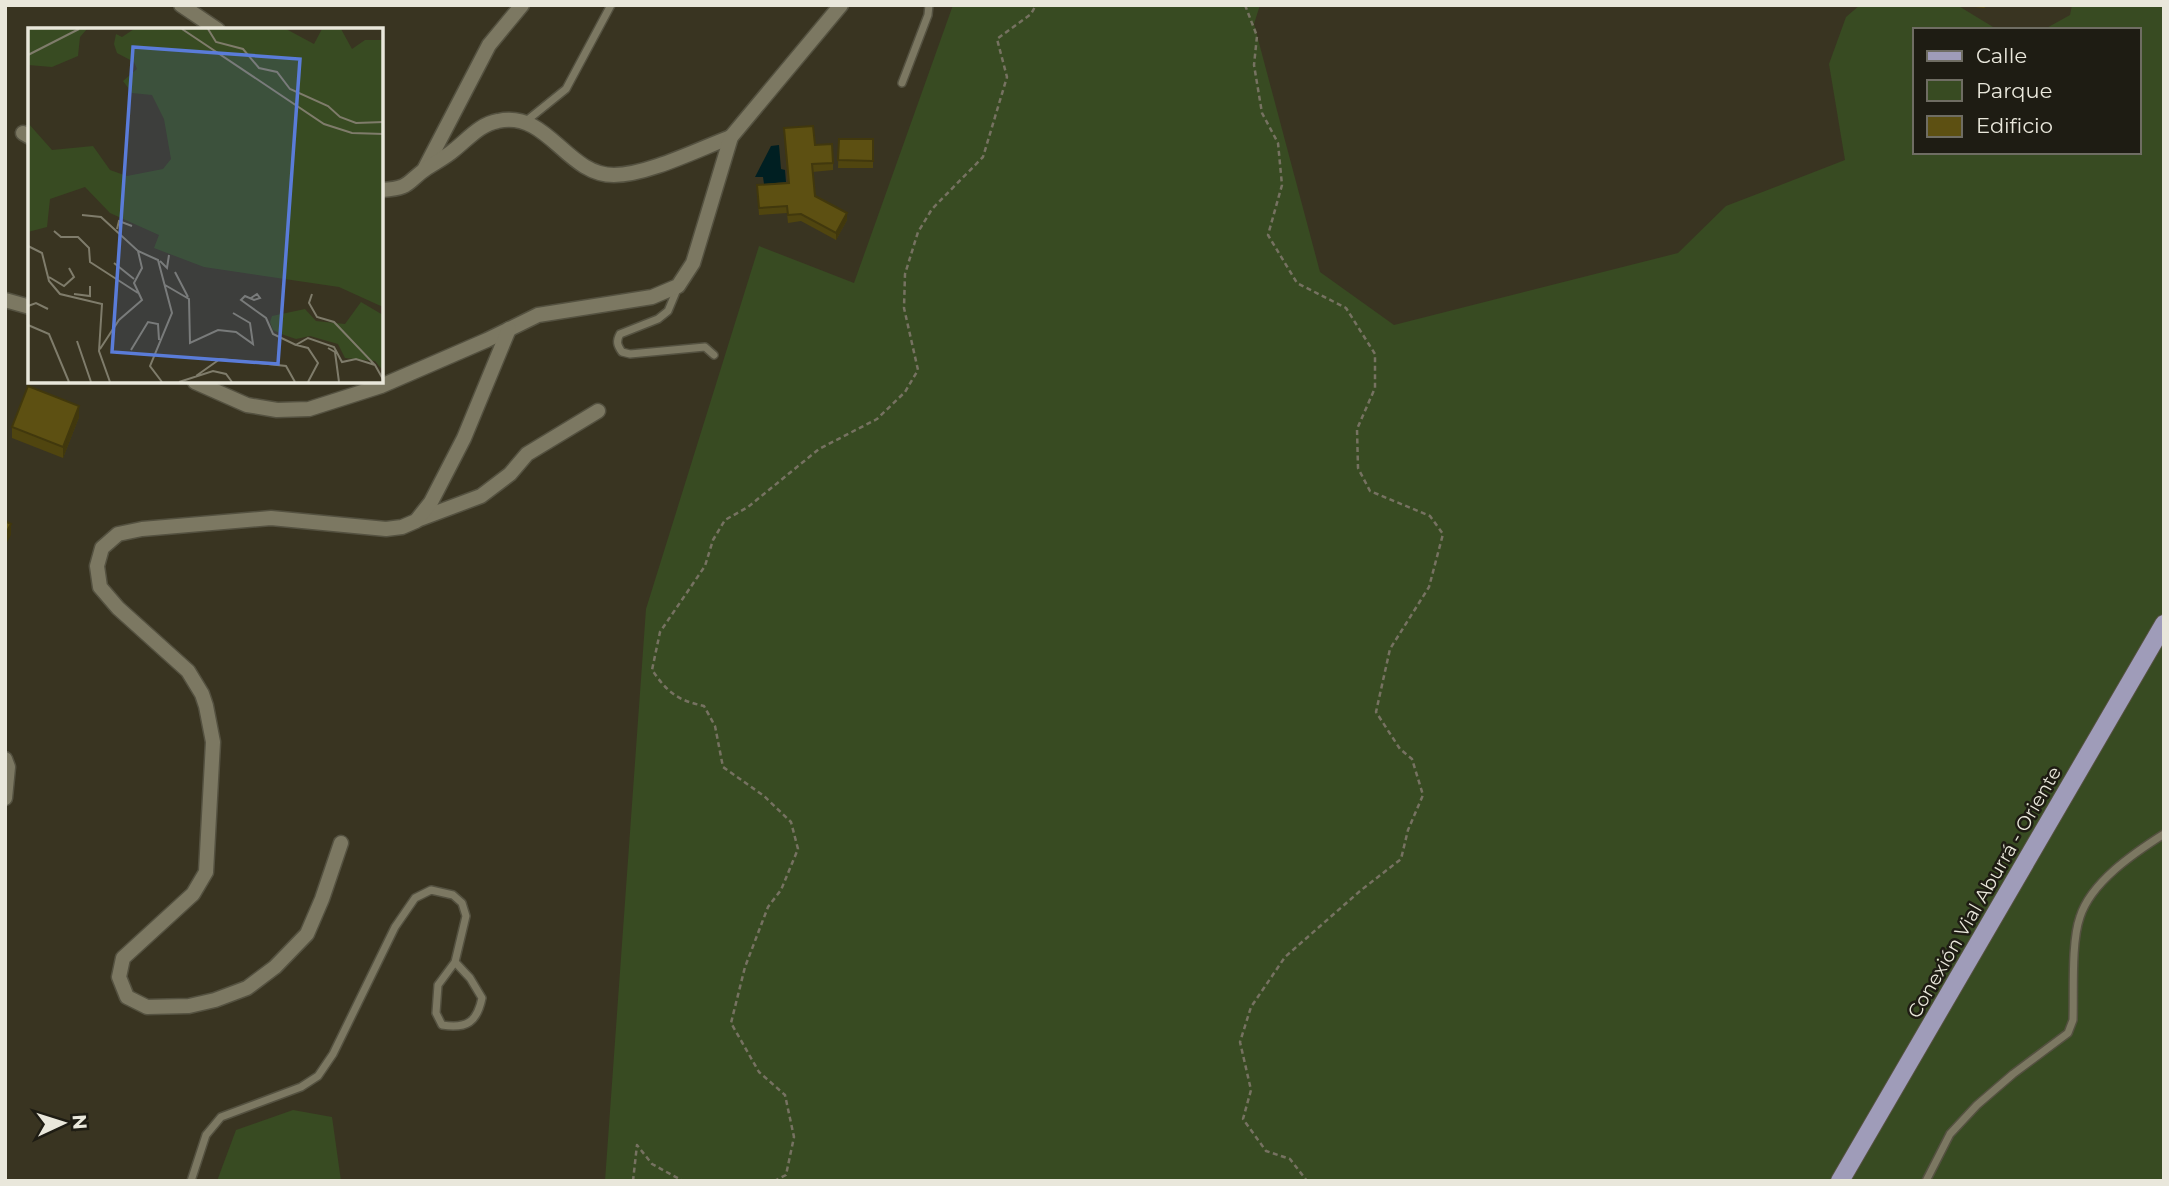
<svg xmlns="http://www.w3.org/2000/svg" width="2169" height="1186" font-family="Montserrat,sans-serif">
<style>
.green{fill:#384b22}
.water{fill:#001f22}
.lines{fill:none;stroke-linecap:round;stroke-linejoin:round}
.service-casing{stroke:#545140;stroke-width:10}
.minor-casing{stroke:#545140;stroke-width:17}
.primary-casing{stroke:#545140;stroke-width:20}
.path{stroke:#767261;stroke-width:2.5;stroke-dasharray:5 3.5;stroke-linecap:butt}
.service{stroke:#7c7862;stroke-width:7}
.minor{stroke:#7c7862;stroke-width:14}
.primary{stroke:#9f9cb9;stroke-width:18}
.wall{fill:#50450f}
.shaded-wall{fill:#41380d}
.building{fill:#5d5012;stroke:#41380d;stroke-width:2}
.labels{text-anchor:middle;stroke-width:5;stroke-linejoin:round;paint-order:stroke}
.street-label{font-size:19px;fill:#e9e7db;stroke:#1e1c13}
.inset-road{fill:none;stroke:#7f7c6b;stroke-width:2}
.view{fill:#5a7cd9;fill-opacity:0.15;stroke:#5a7cd9;stroke-width:3.5}
.inset-edge{fill:none;stroke:#e9e7db;stroke-width:3.5}
</style>
<rect width="100%" height="100%" fill="#393421"/>
<!-- green -->
<g class="green">
<polygon points="953,5 1260,5 1254,24 1320,272 1394,325 1678,253 1726,206 1845,160 1829,64 1846,17 1860,5 1957,5 1998,30 1915,30 1915,152 2139,152 2139,30 2043,30 2070,15 2072,5 2164,5 2164,1181 605,1181 646,609 759,246 854,283"/>
<polygon points="293,1110 332,1117 341,1181 217,1181 236,1130"/>
</g>
<!-- water -->
<polygon class="water" points="779,145 781,169 785,170 786,182 764,184 763,177 755,177 771,146"/>
<g class="lines">
<!-- service casing -->
<g class="service-casing">
<g id="service">
<polyline points="902,83 928,15 929,5"/>
<polyline points="525,122 566,89 611,5"/>
<path d="M 678,287 L 668,311 L 658,319 L 620,334 C 616,341 617,345 622,352 L 630,354 L 705,347 L 714,355"/>
<path d="M 191,1181 L 206,1135 L 221,1117 L 301,1087 L 318,1076 L 333,1054 L 395,927 L 415,898 L 431,890 L 453,895 L 462,903 L 466,916 L 455,962 L 438,985 L 436,1013 L 442,1025 C 467,1029 477,1022 482,998 L 470,978 L 455,962"/>
<path d="M 1926,1181 L 1950,1134 L 1977,1105 L 2013,1074 L 2068,1033 L 2073,1020 C 2074,992 2071,942 2080,917 C 2091,882 2134,853 2164,834"/>
</g>
</g>
<!-- minor casing -->
<g class="minor-casing">
<g id="minor">
<polyline points="181,5 218,30"/>
<polyline points="23,133 30,137"/>
<polyline points="425,168 489,45 522,5"/>
<path d="M 382,190 C 412,188 406,182 427,168 C 436,162 446,157 454,150 C 468,139 480,124 498,121 C 548,110 566,175 614,175 C 647,175 699,149 731,137"/>
<polyline points="5,300 30,307"/>
<polyline points="195,382 247,405 277,410 309,409 381,386 487,340 538,315 652,297 678,286 693,263 731,137 841,5"/>
<polyline points="417,520 481,496 510,474 527,454 598,411"/>
<polyline points="5,759 8,767 5,798"/>
<polyline points="341,843 322,899 307,934 275,967 247,988 215,1000 189,1006 147,1007 127,997 119,977 123,958 193,894 206,872 213,742 206,706 202,694 188,671 118,608 100,587 97,566 102,548 118,534 142,529 271,518 386,529 402,527 416,521 431,502 464,438 509,329"/>
</g>
</g>
<!-- primary casing -->
<g class="primary-casing">
<polyline id="primary" points="1840,1181 2164,624"/>
</g>
<!-- path -->
<g class="path">
<polyline points="1245,5 1257,36 1254,65 1262,113 1278,143 1282,185 1268,235 1297,283 1346,308 1375,354 1375,388 1357,429 1358,468 1370,491 1430,516 1443,534 1429,587 1390,649 1376,712 1400,749 1412,759 1423,795 1408,830 1401,859 1360,891 1285,957 1251,1007 1240,1042 1251,1090 1243,1119 1266,1151 1290,1159 1307,1181"/>
<polyline points="633,1181 637,1145 652,1164 683,1181"/>
<path d="M 774,1181 L 786,1175 L 794,1137 L 785,1095 L 759,1072 L 731,1023 L 745,967 L 768,907 L 781,890 L 798,849 L 791,822 L 764,796 L 723,767 L 715,726 L 704,706 C 677,700 668,693 652,670 L 660,632 L 705,566 L 713,540 L 725,520 L 748,507 L 819,449 L 877,419 L 905,392 L 918,370 L 904,308 L 905,274 L 918,232 L 932,209 L 983,157 L 1007,77 L 997,39 L 1031,14 L 1036,5"/>
</g>
<!-- service -->
<use href="#service" class="service"/>
<!-- minor -->
<use href="#minor" class="minor"/>
<!-- primary -->
<use href="#primary" class="primary"/>
</g>
<!-- wall -->
<g class="wall">
<polygon points="1970,5 1989,5 1984,8 1975,7"/>
<polygon points="784,128 815,145 833,163 833,170 812,172 815,196 847,220 836,240 801,221 788,223 787,213 759,215 757,185 788,183"/>
<polygon points="839,139 873,139 873,168 838,168"/>
<polygon points="79,417 63,458 12,438 12,427"/>
</g>
<!-- shaded-wall -->
<g class="shaded-wall">
<polygon points="847,213 847,220 836,240 836,233"/>
<polygon points="79,406 79,417 63,458 63,447"/>
<polygon points="11,524 11,535 5,546 5,535"/>
</g>
<!-- building -->
<g class="building">
<polygon points="813,126 815,145 832,144 833,163 812,164 815,196 847,213 836,233 801,214 788,215 787,206 759,208 757,185 789,183 784,128"/>
<polygon points="839,139 873,139 873,161 838,160"/>
<polygon points="28,386 79,406 63,447 12,427"/>
<polygon points="5,521 11,524 5,535"/>
</g>
<g class="labels">
<!-- street labels -->
<g class="street-label">
<text transform="translate(1984 892) rotate(-60)" y="7">Conexión Vial Aburrá - Oriente</text>
</g>
</g>
<!-- overview -->
<g transform="translate(28 28)">
<rect width="355" height="355" fill="#393421"/>
<path d="M 0,1 L 59,1 L 52,9 L 50,28 L 24,39 L 0,37 ZM 106,1 L 258,1 L 286,16 L 294,1 L 313,1 L 324,21 L 337,12 L 355,12 L 355,279 L 311,259 L 176,239 L 126,220 L 131,207 L 82,185 L 57,159 L 22,171 L 19,199 L 0,204 L 0,95 L 24,122 L 65,118 L 82,142 L 99,148 L 135,141 L 143,131 L 136,91 L 124,67 L 104,65 L 95,53 L 109,41 L 106,34 L 89,25 L 86,16 L 88,6 L 94,9 ZM 333,274 L 355,287 L 355,343 L 347,333 L 317,330 L 310,316 L 282,308 L 268,311 L 256,307 L 245,302 L 242,294 L 244,288 L 277,281 L 288,293 L 317,296 Z" fill="#384b22"/>
<path class="inset-road" d="M 154,1 L 296,96 L 324,105 L 356,106M 180,1 L 188,14 L 215,21 L 231,40 L 249,44 L 262,61 L 300,78 L 312,89 L 328,95 L 356,94M 0,27 L 51,1M 54,187 L 73,189 L 110,223 L 130,232 L 144,285 L 122,338 L 134,354M 89,201 L 91,193 L 104,198M 26,203 L 33,209 L 50,209 L 61,220 L 62,234 L 110,265M 0,218 L 14,225 L 21,253 L 32,266 L 74,276 L 71,323 L 82,354M 132,233 L 139,240 L 141,227M 86,235 L 106,251M 147,244 L 160,269M 21,249 L 36,258 L 46,249 L 41,240M 137,257 L 161,271 L 162,315 L 190,302 L 208,304 L 225,316 L 222,295 L 205,285M 46,266 L 62,268 L 62,258M 284,266 L 281,275 L 289,289 L 306,294 L 347,337 L 356,353M 223,270 L 229,266 L 232,270 L 226,272 L 217,268 L 213,272 L 238,290 L 245,306 L 268,317M 0,278 L 8,275 L 20,281M 0,297 L 21,306 L 41,354M 49,313 L 63,354M 300,320 L 307,324 L 311,354M 72,321 L 91,292 L 114,272 L 106,255 L 114,240 L 110,223M 103,322 L 120,294 L 130,296 L 131,312M 168,348 L 192,331 L 258,338 L 267,354M 151,354 L 185,343 L 198,346 L 204,354M 280,354 L 290,335 L 280,320 L 268,317 L 280,310 L 306,319 L 314,334 L 328,331 L 347,337"/>
<path class="view" d="M 105,19 L 272,31 L 250,336 L 84,324 Z"/>
<rect width="355" height="355" class="inset-edge"/>
</g>
<!-- border -->
<rect width="2169" height="1186" fill="none" stroke="#e9e7db" stroke-width="14"/>
<!-- legend -->
<rect x="1913" y="28" width="228" height="126" fill="#1e1c13" stroke="#6f6d63" stroke-width="2"/>
<rect x="1927" y="51" width="35" height="10" fill="#9f9cb9" stroke="#6f6d63" stroke-width="2"/>
<text x="1976" y="63" font-size="21" fill="#e9e7db">Calle</text>
<rect x="1927" y="80" width="35" height="21" fill="#384b22" stroke="#6f6d63" stroke-width="2"/>
<text x="1976" y="98" font-size="21" fill="#e9e7db">Parque</text>
<rect x="1927" y="116" width="35" height="21" fill="#5d5012" stroke="#6f6d63" stroke-width="2"/>
<text x="1976" y="133" font-size="21" fill="#e9e7db">Edificio</text>
<!-- north arrow -->
<g transform="translate(63 1123) rotate(86)" stroke="#1e1c13" stroke-width="5" paint-order="stroke">
<path d="M0-5L12 26L0 18L-12 26Z" fill="#e9e7db"/>
<text y="-10" font-size="19" font-weight="bold" text-anchor="middle" fill="#e9e7db">N</text>
</g>
</svg>
